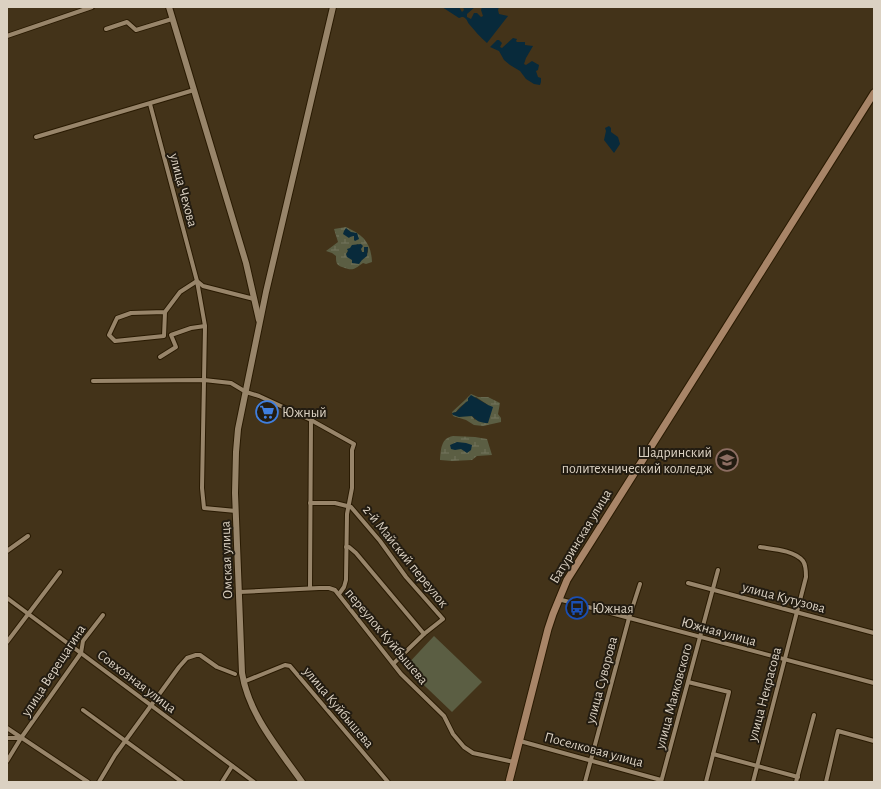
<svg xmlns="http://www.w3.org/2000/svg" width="881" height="789" font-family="'Alegreya Sans',sans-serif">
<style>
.wetland{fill:url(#wetland-marsh);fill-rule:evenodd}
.garden{fill:#5b5e43}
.water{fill:#082a3b}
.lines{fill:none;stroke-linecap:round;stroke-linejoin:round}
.minor-casing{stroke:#291a02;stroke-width:6}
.tertiary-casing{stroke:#291a02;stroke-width:8}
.secondary-casing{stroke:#291a02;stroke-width:9}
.minor{stroke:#98856a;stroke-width:4}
.tertiary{stroke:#98856a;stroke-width:6}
.secondary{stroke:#a88568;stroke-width:7}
.labels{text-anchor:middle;stroke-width:4;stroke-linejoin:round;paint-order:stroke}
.street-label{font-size:14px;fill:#dbd1c2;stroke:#231c11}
.poi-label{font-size:14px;fill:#dbd1c2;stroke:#231c11;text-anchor:start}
</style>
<defs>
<pattern id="wetland-marsh" width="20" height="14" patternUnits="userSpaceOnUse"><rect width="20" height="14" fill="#5b5e43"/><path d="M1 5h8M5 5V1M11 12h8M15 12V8" fill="none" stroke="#72745c"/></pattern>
</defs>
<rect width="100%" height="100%" fill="#433319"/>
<!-- wetland -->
<g class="wetland">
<path d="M 346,227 C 363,235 371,242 372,262 L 366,264 L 363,263 C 353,270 353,271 342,267 C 336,265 336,262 336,256 L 332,253 L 326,251 L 338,242 L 334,229 ZM 358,244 L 362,252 L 365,252 L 364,247 L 368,247 L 368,252 L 362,260 L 349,257 L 347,252 L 354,246 Z"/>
<path d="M 471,394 L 478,397 L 488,397 L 500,403 L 498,414 L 501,418 L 501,422 L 483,426 L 474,425 L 466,420 L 453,416 L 452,412 L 465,400 ZM 476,397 L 488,405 L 475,420 L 472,416 L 468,416 L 453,413 L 456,412 C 460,405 469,401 476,397 Z"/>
<path d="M 453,436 L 475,437 L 487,439 L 492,455 L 477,456 L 472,460 L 452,461 L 440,460 C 441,449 441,438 453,436 Z"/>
</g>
<!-- garden -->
<polygon class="garden" points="434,636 482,682 452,712 405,667"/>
<!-- water -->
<g class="water">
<path d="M 442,7 L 459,7 L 462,12 L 464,10 L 463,7 L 475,7 L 467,14 L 467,17 L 471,19 L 474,13 L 477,13 L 481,17 L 483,16 L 481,10 L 482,7 L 499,7 L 498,10 L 499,14 L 508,16 L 487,43 C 480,37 475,31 469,24 C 468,23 467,20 466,19 C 463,16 462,17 459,18 Z"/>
<polygon points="513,38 517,39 516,41 517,42 525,42 525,45 533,46 526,58 524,64 526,65 532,61 539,65 538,70 536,71 538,77 541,78 541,82 540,85 534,84 526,79 520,71 510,65 504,60 499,51 490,47 497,40 499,40 502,43 500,47 502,48"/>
<polygon points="609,126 611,128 611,132 618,137 620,144 614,153 604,140 606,131 605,128"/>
<polygon points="346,228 351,232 357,233 359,239 355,241 354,240 354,236 350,237 349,238 343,234 344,231"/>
<polygon points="361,244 363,246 361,249 362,252 364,252 364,247 368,247 367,256 362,260 359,264 352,263 352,260 347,257 346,254 348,251 347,249 350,248 352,245"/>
<path d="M 471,395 L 488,405 L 493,407 L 488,423 C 480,423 477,421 472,416 L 459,417 L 453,415 L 452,413 L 456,412 L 466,402 L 468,401 L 468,398 Z"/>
<polygon points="457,442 466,443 472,445 471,450 467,453 461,449 455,450 451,449 450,445"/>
</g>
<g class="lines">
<!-- minor casing -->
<g class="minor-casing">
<g id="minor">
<polyline points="106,29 127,22 136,30 172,19"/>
<polyline points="7,36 92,7"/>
<polyline points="150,104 197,281 203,286 254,299"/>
<polyline points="36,137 194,90"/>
<polyline points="165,312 131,313 117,318 109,335 115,341 164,336 165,312 180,292 197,281 205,326 202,488 204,508 236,511"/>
<polyline points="160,357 176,347 171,335 191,328 205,326"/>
<polyline points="93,381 204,380 231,383 246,392 259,396 311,420 354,444 352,450 352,488 347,514 346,580 344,587 339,594"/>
<polyline points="310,503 335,503 351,507 380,541 406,577 443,619 424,634 394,663"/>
<polyline points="346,547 349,547 356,553 424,634"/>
<polyline points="7,551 28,536"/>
<polyline points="688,583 874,633"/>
<polyline points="310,588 311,420"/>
<polyline points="239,592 319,588 329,588 335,590 401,674 444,716 453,734 464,747 473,753 514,762"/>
<polyline points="7,598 254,782"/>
<polyline points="558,599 874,683"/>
<polyline points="7,642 60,572"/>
<polyline points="243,682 285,665 290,666 388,782"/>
<polyline points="688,682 729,692 706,782"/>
<polyline points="83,710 182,782"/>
<polyline points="7,728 88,782"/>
<polyline points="7,738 21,738"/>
<polyline points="520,741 661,780"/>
<polyline points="713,754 798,777"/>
<polyline points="7,761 21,738 81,653 83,641 103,615"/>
<polyline points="99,782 115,755 179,667 187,658 196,655 200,655 217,667 235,674"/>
<polyline points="222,782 232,766"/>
<polyline points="585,782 629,618 640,584"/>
<polyline points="661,782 718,570"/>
<path d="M 753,782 L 806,577 C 806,572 806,565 803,561 C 794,550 772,549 760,547"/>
<polyline points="796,782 814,715"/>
<polyline points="826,782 838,731 874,741"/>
</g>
</g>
<!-- tertiary casing -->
<g class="tertiary-casing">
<g id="tertiary">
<polyline points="169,7 246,263 259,320"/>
<path d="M 302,782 C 278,748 249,715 242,673 L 235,493 L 236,452 L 238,429 L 266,292 L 333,7"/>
</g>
</g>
<!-- secondary casing -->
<g class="secondary-casing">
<polyline id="secondary" points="509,782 548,629 553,614 567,580 874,93"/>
</g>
<!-- minor -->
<use href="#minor" class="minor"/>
<!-- tertiary -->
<use href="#tertiary" class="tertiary"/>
<!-- secondary -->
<use href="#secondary" class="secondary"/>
</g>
<!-- icons -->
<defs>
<g id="supermarket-ring" transform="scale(1.15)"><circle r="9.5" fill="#231c11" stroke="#3f7fe0" stroke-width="1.5"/><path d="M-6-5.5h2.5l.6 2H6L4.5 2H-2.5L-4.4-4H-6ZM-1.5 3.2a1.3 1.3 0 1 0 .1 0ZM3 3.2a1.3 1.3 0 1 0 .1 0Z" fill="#3f7fe0"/></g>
<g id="university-ring" transform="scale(1.15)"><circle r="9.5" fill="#231c11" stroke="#8d6e63" stroke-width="1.5"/><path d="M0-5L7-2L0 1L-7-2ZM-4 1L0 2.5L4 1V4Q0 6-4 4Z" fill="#8d6e63"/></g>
<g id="bus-ring" transform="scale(1.15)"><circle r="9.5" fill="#231c11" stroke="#1a4fb4" stroke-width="1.5"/><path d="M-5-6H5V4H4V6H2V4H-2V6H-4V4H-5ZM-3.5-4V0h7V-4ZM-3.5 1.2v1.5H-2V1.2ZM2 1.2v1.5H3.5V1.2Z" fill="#1a4fb4"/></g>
</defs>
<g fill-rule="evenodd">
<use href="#supermarket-ring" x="267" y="412"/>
<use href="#university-ring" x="727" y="460"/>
<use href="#bus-ring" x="577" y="608"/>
</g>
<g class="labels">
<!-- street labels -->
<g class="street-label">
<text transform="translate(184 190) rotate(75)" y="5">улица Чехова</text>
<text transform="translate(580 536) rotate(-59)" y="5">Батуринская улица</text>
<text transform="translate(406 556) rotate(51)" y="5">2-й Майский переулок</text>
<text transform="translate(226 560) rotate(-92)" y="5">Омская улица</text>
<text transform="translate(784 597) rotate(15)" y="5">улица Кутузова</text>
<text transform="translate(719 631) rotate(15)" y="5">Южная улица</text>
<text transform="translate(387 636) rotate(50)" y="5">переулок Куйбышева</text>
<text transform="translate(53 670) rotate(-57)" y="5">улица Верещагина</text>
<text transform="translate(601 680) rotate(-75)" y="5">улица Суворова</text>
<text transform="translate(137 681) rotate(37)" y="5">Совхозная улица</text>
<text transform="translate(764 694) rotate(-75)" y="5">улица Некрасова</text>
<text transform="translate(673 696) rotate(-75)" y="5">улица Маяковского</text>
<text transform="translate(339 707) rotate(50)" y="5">улица Куйбышева</text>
<text transform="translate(594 749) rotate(15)" y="5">Поселковая улица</text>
</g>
<!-- poi labels -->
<g class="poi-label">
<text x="282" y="417">Южный</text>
<text x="712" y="457" text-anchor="end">Шадринский<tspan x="712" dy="16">политехнический колледж</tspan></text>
<text x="592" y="613">Южная</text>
</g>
</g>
<!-- border -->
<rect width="881" height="789" fill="none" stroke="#dbd1c2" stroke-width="16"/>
</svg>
